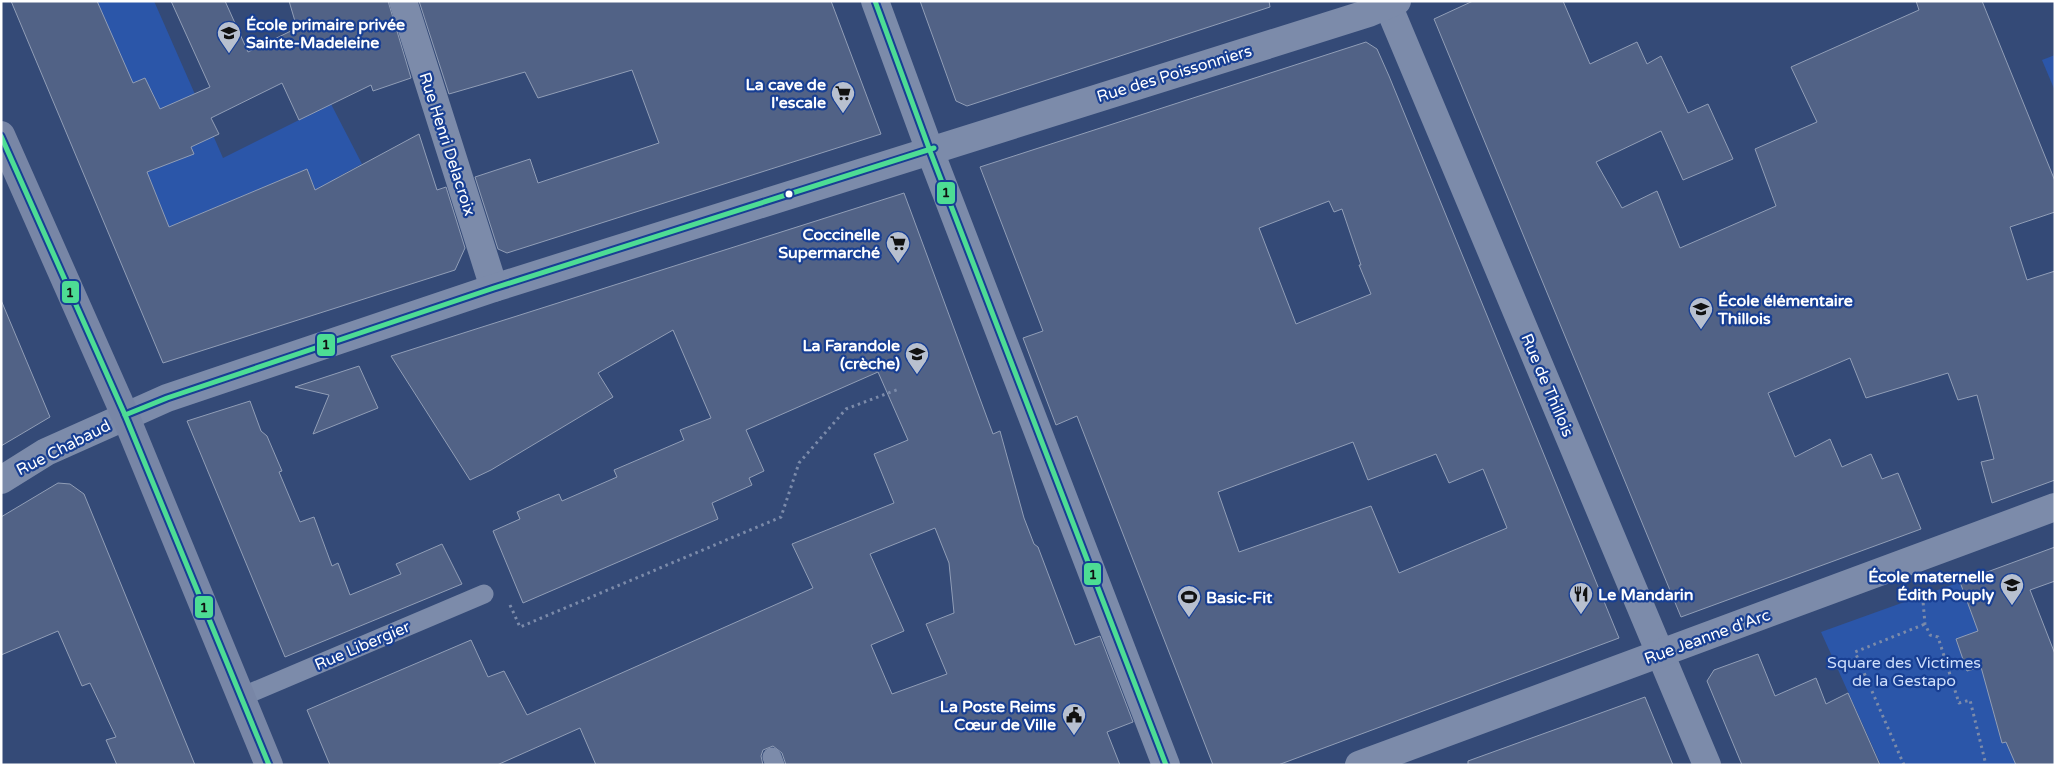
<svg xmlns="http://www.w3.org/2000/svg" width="2056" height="766" font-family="'Varela Round',sans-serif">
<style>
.green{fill:#2b56a9}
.building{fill:#516286;stroke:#919eb7;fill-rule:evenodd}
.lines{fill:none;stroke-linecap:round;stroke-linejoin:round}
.path{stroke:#7c8baa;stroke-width:3;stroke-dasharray:2.5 4;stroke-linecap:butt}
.lane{stroke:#7c8baa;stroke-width:19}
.street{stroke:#7c8baa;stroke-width:28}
.secondary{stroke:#7886a6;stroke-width:28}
.tram{stroke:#7d8ba9;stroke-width:1}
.bus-1-casing{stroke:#183f93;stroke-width:9}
.bus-1{stroke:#4ddc94;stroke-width:5}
.bus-dot{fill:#fff;stroke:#183f93;stroke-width:2}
.labels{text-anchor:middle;stroke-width:4.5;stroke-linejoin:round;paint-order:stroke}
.poi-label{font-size:16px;font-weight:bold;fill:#fff;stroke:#183f93;text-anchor:end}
.street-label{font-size:16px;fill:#fff;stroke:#183f93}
.park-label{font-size:16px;fill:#cedefb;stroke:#183f93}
.line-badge{stroke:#183f93;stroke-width:2}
.pale-badge-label{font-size:14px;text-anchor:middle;font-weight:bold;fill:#111}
</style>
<rect width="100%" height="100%" fill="#344a77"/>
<!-- green -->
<g class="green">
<polygon points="77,1 154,1 223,158 331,104 362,164 338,177 342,191 287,204 315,189 307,169 169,227 147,172 168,150 145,78 133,83"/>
<polygon points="2055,55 2055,91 2042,60"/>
<polygon points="1960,582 1978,631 1956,640 1968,671 1987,666 1992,708 2002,743 2006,741 2016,765 1881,765 1821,632"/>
</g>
<!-- building -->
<g class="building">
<polygon points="11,1 97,1 133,83 145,78 160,109 210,87 171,1 225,1 248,52 297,28 289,1 388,1 411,78 373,91 371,85 299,120 282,83 211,118 219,134 191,147 194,154 147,172 169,227 307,169 315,190 419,134 437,190 446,187 465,248 455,270 163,363"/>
<polygon points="419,1 831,1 881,134 507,253 498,249 475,177 530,159 538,183 659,143 632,70 538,98 525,72 449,94"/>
<polygon points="920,1 1269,1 1270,7 967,106 956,101"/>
<polygon points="1473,1 1563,1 1590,64 1637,42 1647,64 1661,56 1688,113 1708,104 1733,159 1683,180 1661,131 1596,162 1622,208 1657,191 1680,248 1776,206 1755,149 1817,122 1791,67 1919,10 1916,1 1982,1 2055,181 2055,212 2010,227 2027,280 2055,271 2055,480 1992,503 1981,462 1994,459 1977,395 1958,400 1948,373 1866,398 1850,358 1768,393 1795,457 1830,439 1842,467 1871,454 1882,479 1898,473 1921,529 1681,617 1434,19"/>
<path d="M 1366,42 L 1377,49 L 1389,76 L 1619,638 L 1278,765 L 1213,765 L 1077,416 L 1056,425 L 1023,338 L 1043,331 L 980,167 ZM 1329,201 L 1334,212 L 1342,209 L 1361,265 L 1359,265 L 1371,294 L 1296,324 L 1259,228 ZM 1353,442 L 1368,480 L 1436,454 L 1449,483 L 1483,469 L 1507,528 L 1399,573 L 1371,506 L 1239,552 L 1218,492 Z"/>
<path d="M 904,193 L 993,434 L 1000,431 L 1024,518 L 1034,544 L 1038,547 L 1075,645 L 1100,636 L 1133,722 L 1107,732 L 1120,765 L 786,765 L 782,753 L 773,746 L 763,750 L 761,756 L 763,765 L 596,765 L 580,728 L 497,765 L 330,765 L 307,710 L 471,640 L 488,677 L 504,671 L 527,715 L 813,588 L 792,544 L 894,503 L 874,454 L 908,440 L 878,372 L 746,430 L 764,471 L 749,478 L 752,485 L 712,503 L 718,519 L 523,603 L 493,531 L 520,519 L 517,512 L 559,494 L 562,501 L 617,477 L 614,470 L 684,440 L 680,430 L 711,418 L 673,330 L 598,373 L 613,397 L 491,470 L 470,480 L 391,356 ZM 935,528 L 949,563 L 954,613 L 926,624 L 947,674 L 892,694 L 871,645 L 904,631 L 870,554 Z"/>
<polygon points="1,300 50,417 1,446"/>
<polygon points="359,366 378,408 313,434 329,395 295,387"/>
<polygon points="250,401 261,431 267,436 282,471 279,472 300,522 314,517 332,566 338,563 350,595 401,574 396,564 442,544 462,584 285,657 187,421"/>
<polygon points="58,483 70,484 84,494 195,765 117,765 106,740 116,737 90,683 82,686 58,631 1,655 1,517"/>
<polygon points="2055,547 2055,581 2030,590 2055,654 2055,765 2016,765 2006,742 2002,743 1981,667 1967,671 1956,639 1978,631 1960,582"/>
<polygon points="1758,654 1775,696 1816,678 1826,704 1848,693 1880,765 1742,765 1707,681 1714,670"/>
<polygon points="1645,697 1673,765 1468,765 1468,761"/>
</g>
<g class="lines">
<!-- path -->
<g class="path">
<polyline points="1922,590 1925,624 1930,635 1938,637 1959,703 1970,700 1986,765"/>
<polyline points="510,605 520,627 781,517 799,463 846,409 899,389"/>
<polyline points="1904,765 1855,652 1925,624"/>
</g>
<!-- lane -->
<g class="lane">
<polyline points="241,697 484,594"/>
<polyline points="772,757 775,765"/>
</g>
<!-- street -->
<g class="street">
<polyline points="403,1 494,288"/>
<polyline points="875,1 930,151 1166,765"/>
<polyline points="1388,5 1707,765"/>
<polyline points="1,480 46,452 167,398 494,288 1369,13 1397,1"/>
<polyline points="1359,765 2055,507"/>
</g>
<!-- secondary -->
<polyline class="secondary" points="1,135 125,415 269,765"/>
<!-- tram -->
<polyline class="tram" points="878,1 892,61"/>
<!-- bus-1 casing -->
<g class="bus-1-casing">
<g id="bus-1">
<polyline points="875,1 930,151 1166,765"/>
<polyline points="1,136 125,415 269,765"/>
<polyline points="125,415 167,398 494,288 934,148"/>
</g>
</g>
<!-- bus-1 -->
<use href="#bus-1" class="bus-1"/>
</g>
<!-- icons -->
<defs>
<g id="school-pin" transform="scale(1.25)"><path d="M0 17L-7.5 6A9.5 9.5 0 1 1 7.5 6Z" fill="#b8c0cf" stroke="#183f93"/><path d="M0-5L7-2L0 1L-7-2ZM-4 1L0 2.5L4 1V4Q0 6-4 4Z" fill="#111"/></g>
<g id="supermarket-pin" transform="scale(1.25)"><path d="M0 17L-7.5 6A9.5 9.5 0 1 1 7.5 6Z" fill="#b8c0cf" stroke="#183f93"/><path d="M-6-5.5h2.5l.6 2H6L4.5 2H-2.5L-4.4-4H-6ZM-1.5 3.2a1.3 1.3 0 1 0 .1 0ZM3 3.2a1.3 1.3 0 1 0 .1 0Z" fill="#111"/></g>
<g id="restaurant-pin" transform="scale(1.25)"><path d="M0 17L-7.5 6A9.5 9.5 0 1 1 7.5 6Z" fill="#b8c0cf" stroke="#183f93"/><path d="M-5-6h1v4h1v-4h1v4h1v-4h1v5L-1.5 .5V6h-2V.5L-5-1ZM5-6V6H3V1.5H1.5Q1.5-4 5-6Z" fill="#111"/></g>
<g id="stadium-pin" transform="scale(1.25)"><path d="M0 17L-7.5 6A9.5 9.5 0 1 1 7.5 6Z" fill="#b8c0cf" stroke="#183f93"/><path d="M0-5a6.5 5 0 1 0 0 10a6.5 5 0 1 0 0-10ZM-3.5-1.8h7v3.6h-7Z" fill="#111"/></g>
<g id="civic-pin" transform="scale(1.25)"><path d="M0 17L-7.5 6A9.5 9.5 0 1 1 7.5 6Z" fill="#b8c0cf" stroke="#183f93"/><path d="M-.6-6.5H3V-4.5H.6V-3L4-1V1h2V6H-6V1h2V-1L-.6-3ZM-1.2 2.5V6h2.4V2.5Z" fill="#111"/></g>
</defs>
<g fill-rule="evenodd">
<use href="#school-pin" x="229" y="33"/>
<use href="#supermarket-pin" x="843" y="93"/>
<use href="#supermarket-pin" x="898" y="243"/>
<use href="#school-pin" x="1701" y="309"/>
<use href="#school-pin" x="917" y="354"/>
<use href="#school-pin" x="2012" y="585"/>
<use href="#restaurant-pin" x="1581" y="594"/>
<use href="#stadium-pin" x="1189" y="597"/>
<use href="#civic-pin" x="1074" y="715"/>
</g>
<!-- markers -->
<circle class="bus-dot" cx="789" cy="194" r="4.5"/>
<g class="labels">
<!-- poi labels -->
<g class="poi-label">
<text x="246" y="30" text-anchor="start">École primaire privée<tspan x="246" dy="18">Sainte-Madeleine</tspan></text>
<text x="826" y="90">La cave de<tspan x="826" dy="18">l'escale</tspan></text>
<text x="880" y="240">Coccinelle<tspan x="880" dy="18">Supermarché</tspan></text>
<text x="1718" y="306" text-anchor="start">École élémentaire<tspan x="1718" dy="18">Thillois</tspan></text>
<text x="900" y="351">La Farandole<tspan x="900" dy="18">(crèche)</tspan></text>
<text x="1994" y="582">École maternelle<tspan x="1994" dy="18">Édith Pouply</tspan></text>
<text x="1598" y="600" text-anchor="start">Le Mandarin</text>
<text x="1206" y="603" text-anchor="start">Basic-Fit</text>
<text x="1056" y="712">La Poste Reims<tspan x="1056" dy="18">Cœur de Ville</tspan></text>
</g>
<!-- street labels -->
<g class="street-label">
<text transform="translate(1174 73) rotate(-17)" y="6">Rue des Poissonniers</text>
<text transform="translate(448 144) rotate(72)" y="6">Rue Henri Delacroix</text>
<text transform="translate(1548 385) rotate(67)" y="6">Rue de Thillois</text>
<text transform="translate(63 447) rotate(-27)" y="6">Rue Chabaud</text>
<text transform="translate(1707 636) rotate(-20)" y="6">Rue Jeanne d'Arc</text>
<text transform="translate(362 645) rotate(-23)" y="6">Rue Libergier</text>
</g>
<!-- park labels -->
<g class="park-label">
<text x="1904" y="668">Square des Victimes<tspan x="1904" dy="18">de la Gestapo</tspan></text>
</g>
</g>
<g class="line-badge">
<rect x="936" y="181" width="20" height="24" rx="5" fill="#4ddc94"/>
<rect x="61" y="280" width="19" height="24" rx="5" fill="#4ddc94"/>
<rect x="316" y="333" width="20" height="24" rx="5" fill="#4ddc94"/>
<rect x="1083" y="562" width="19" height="24" rx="5" fill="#4ddc94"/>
<rect x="194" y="595" width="20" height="24" rx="5" fill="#4ddc94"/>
</g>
<g class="pale-badge-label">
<text x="946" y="197">1</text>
<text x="70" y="297">1</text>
<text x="326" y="349">1</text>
<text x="1093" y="579">1</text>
<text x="204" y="612">1</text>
</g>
<!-- border -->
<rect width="2056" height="766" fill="none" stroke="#ffffff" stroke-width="5"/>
</svg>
